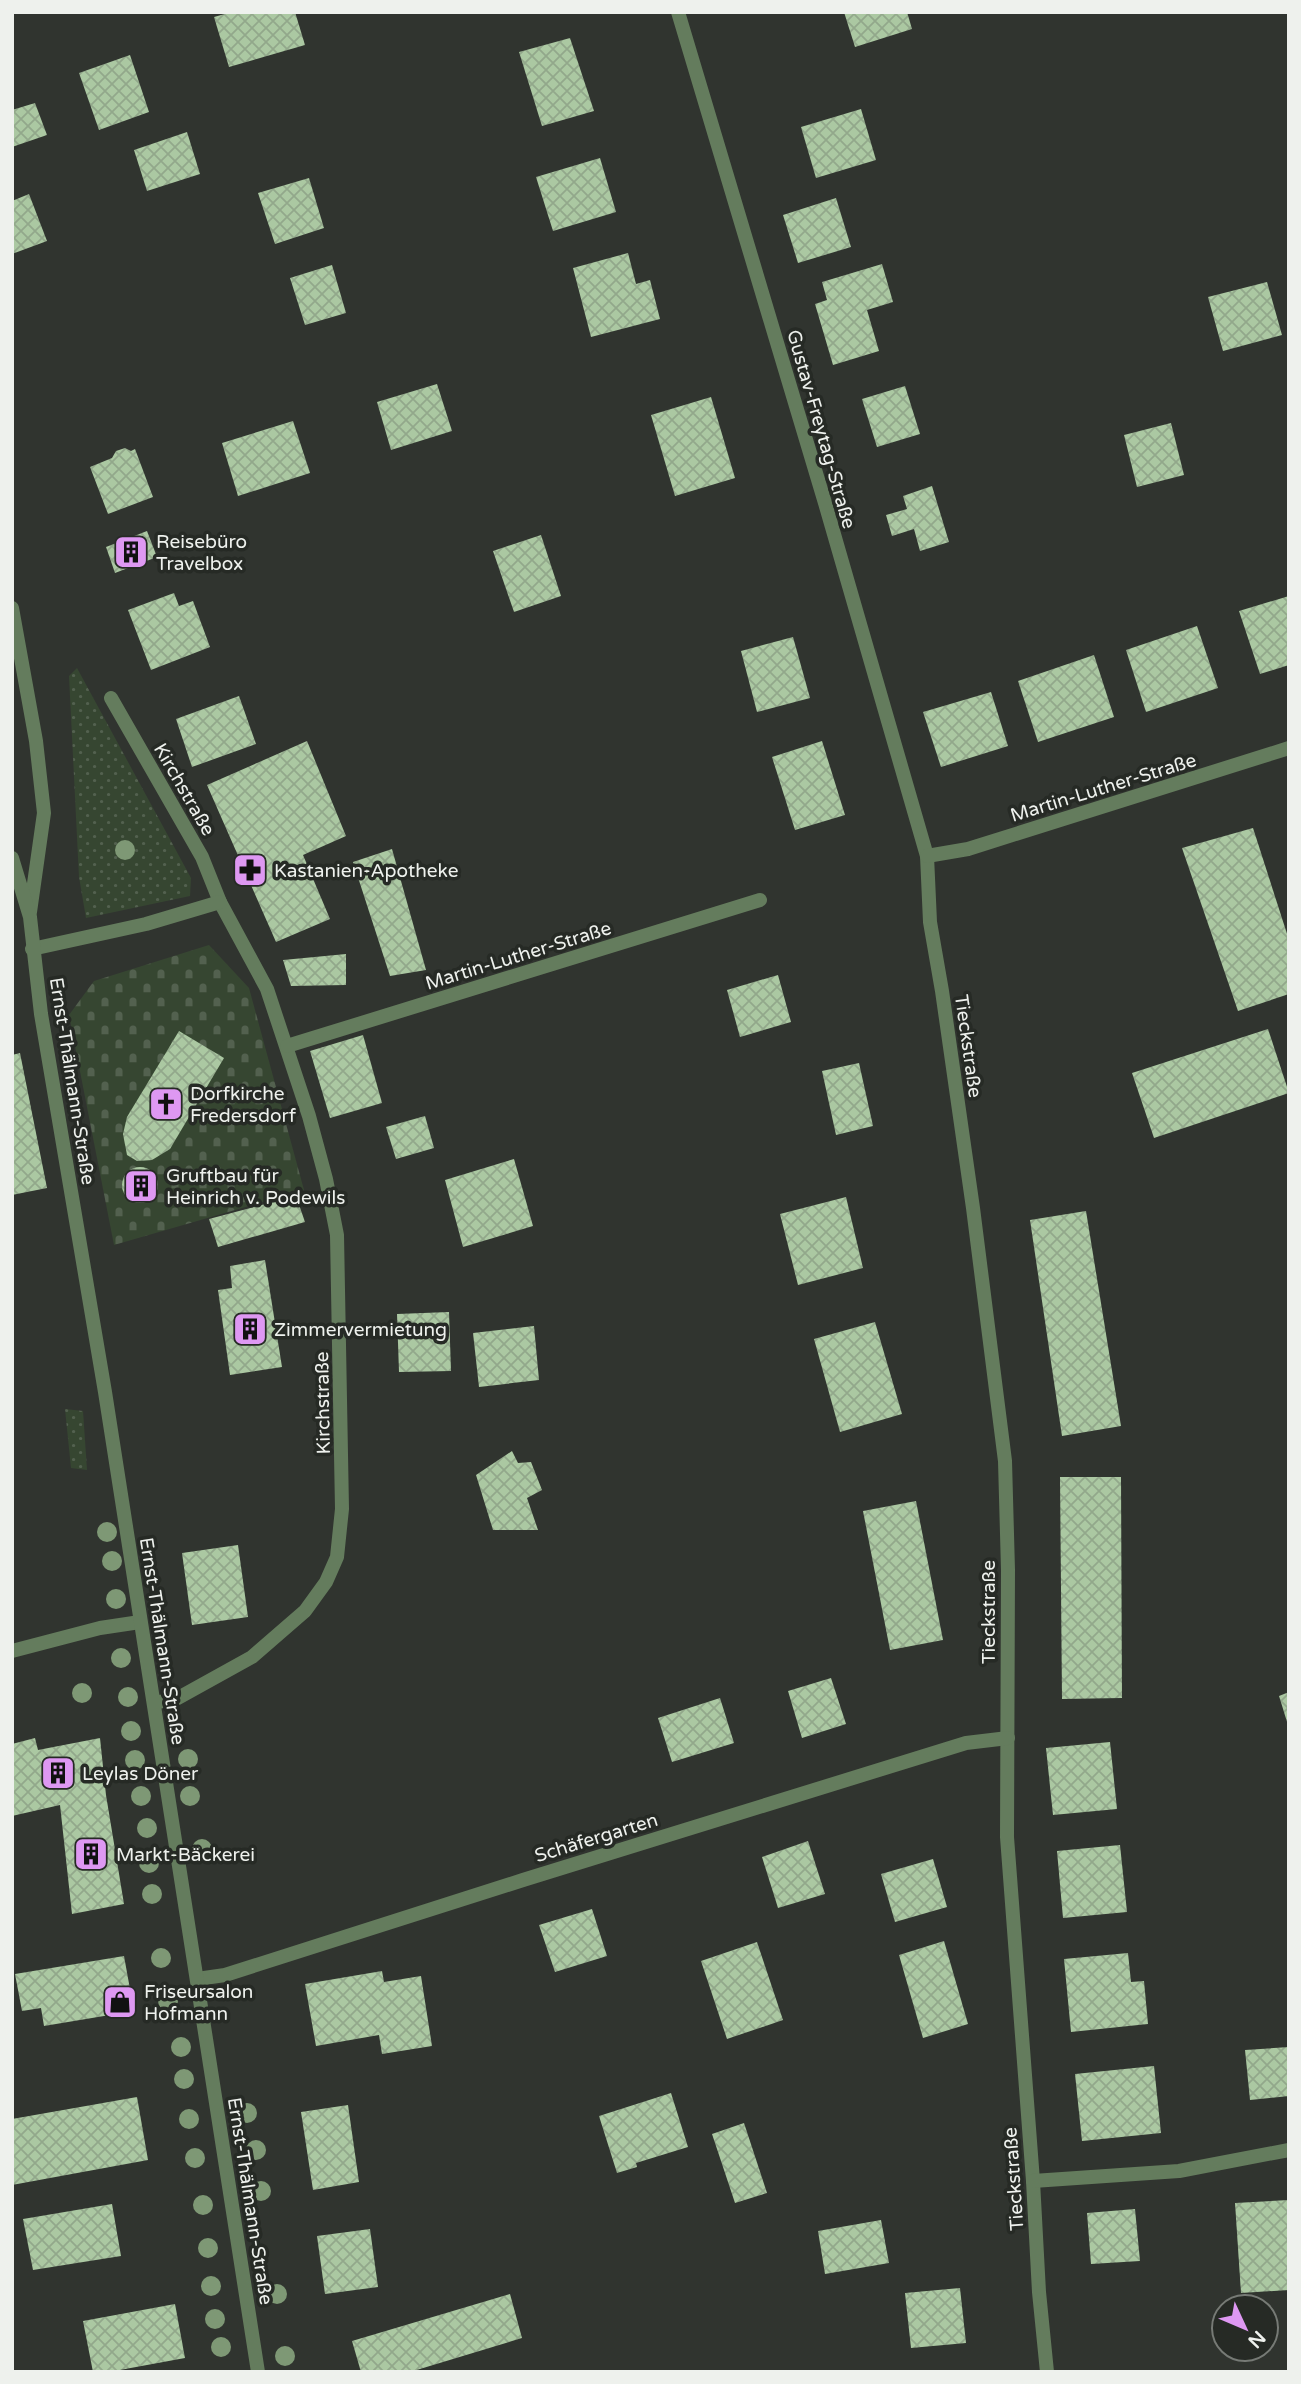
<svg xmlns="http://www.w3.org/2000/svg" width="1301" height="2384" font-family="'Varela Round',sans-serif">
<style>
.grass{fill:url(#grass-dots)}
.cemetery{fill:url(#cemetery-stones)}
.building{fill:url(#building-cross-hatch)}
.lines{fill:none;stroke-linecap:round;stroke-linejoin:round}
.service{stroke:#647c5d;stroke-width:14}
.minor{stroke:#647c5d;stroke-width:14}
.tertiary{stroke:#647c5d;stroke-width:14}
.tree{fill:#7e9875}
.labels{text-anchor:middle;stroke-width:7;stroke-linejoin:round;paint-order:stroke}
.street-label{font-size:19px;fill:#eef1ed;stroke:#262a25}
.poi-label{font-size:19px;fill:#eef1ed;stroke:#262a25;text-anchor:start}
</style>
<defs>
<pattern id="grass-dots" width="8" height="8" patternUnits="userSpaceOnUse" patternTransform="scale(1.75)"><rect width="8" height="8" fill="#364631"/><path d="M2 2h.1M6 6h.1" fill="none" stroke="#53614f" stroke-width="1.8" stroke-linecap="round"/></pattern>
<pattern id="cemetery-stones" width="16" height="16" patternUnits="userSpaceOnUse" patternTransform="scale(1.75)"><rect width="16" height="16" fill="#364631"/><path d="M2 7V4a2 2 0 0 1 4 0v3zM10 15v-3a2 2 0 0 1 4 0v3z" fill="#53614f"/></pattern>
<pattern id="building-cross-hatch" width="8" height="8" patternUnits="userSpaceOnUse" patternTransform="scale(1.75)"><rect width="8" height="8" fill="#abc8a2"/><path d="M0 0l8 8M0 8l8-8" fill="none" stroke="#92a88b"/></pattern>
</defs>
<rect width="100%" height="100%" fill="#30342f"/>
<!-- grass -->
<g class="grass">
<polygon points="77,668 191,878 190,896 86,918 79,877 69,676"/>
<polygon points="65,1409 83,1411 87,1470 71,1468"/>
</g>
<!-- cemetery -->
<polygon class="cemetery" points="209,945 249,988 304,1190 114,1245 69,1015 94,981"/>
<!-- building -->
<g class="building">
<polygon points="232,12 295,12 305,45 229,67 214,17"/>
<polygon points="844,12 907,12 912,29 855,47"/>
<polygon points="570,38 594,111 542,126 519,52"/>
<polygon points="130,55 149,112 99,130 79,73"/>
<polygon points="35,103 47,135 12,147 12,110"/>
<polygon points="861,109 876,160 816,178 801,127"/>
<polygon points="187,132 200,174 147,191 134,150"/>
<polygon points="600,158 616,212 553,231 536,177"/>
<polygon points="309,178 324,228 275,244 258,193"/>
<polygon points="29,194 47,241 12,254 12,201"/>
<polygon points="836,198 851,247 798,263 783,215"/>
<polygon points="628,253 636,284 650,280 660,319 591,337 573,268"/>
<polygon points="882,264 893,302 867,310 879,351 833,365 815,304 827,300 822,282"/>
<polygon points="332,265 346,313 305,325 290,278"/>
<polygon points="1267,282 1282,335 1223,351 1208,297"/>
<polygon points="437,384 452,431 391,450 377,402"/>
<polygon points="905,386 920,434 877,447 862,399"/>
<polygon points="711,397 735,478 675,496 651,415"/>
<polygon points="293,421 310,473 238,496 222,443"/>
<polygon points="1171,423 1184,475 1137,487 1124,435"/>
<polygon points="125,448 131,451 135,449 153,497 108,514 90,467 112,458 116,451"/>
<polygon points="932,486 949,542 920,551 914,529 892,536 886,515 907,509 903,496"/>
<polygon points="147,531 157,557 115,573 106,547"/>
<polygon points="541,535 561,596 514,612 493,551"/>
<polygon points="174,593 179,606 193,601 210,647 151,670 128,610"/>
<polygon points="1289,596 1289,665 1260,674 1239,611"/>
<polygon points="1197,626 1218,688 1146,712 1126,650"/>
<polygon points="793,637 810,698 757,712 741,651"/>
<polygon points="1094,655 1114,717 1038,742 1018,681"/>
<polygon points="991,692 1008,746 941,767 923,712"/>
<polygon points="239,696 256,744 192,767 176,719"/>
<polygon points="307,741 346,836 303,855 330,919 276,942 207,785"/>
<polygon points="822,741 845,815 795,830 772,757"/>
<polygon points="1253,828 1289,940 1289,994 1238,1011 1182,848"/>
<polygon points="392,849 426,970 390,976 353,862"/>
<polygon points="346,954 346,985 291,986 283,960"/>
<polygon points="778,975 791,1022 740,1037 727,990"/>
<polygon points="1268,1029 1289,1093 1154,1138 1132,1073"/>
<polygon points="179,1031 224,1058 170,1149 152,1160 137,1161 127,1155 123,1134 127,1117"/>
<polygon points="363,1035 382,1103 330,1118 310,1051"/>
<polygon points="20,1053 47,1188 12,1195 12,1055"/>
<polygon points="859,1063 873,1126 836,1135 822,1071"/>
<polygon points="425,1116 434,1148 396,1159 386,1127"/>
<polygon points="514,1159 533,1226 463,1247 445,1180"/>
<circle cx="140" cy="1185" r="18"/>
<polygon points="296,1196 305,1222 218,1247 209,1219"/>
<polygon points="846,1197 863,1268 798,1285 780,1214"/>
<polygon points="1086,1211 1121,1426 1062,1436 1030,1220"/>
<polygon points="265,1260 282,1367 230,1375 218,1290 232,1288 230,1266"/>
<polygon points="449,1312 451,1371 399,1372 397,1314"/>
<polygon points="875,1322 902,1414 840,1432 814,1339"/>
<polygon points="534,1326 539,1380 479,1387 473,1333"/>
<polygon points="512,1451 518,1463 531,1462 542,1490 527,1498 538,1530 493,1530 476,1475"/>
<polygon points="1060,1477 1121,1477 1122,1698 1062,1699"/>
<polygon points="916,1501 943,1640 890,1650 863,1511"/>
<polygon points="238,1545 248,1617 192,1625 182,1553"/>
<polygon points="831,1678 846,1724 802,1738 788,1691"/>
<polygon points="1289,1692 1289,1725 1288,1725 1279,1696"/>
<polygon points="720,1698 734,1743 672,1762 658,1718"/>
<polygon points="35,1738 38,1750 100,1738 106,1795 124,1904 72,1914 60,1805 12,1816 12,1744"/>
<polygon points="1110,1742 1117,1809 1053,1815 1046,1748"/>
<polygon points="808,1841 825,1894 778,1908 762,1857"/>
<polygon points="1120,1845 1127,1912 1063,1918 1057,1851"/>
<polygon points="933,1859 947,1907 895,1922 881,1874"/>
<polygon points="592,1909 607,1956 555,1972 539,1925"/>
<polygon points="944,1941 968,2024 923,2038 899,1955"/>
<polygon points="757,1942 783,2020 727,2039 701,1961"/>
<polygon points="1128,1953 1131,1982 1144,1981 1148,2024 1071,2032 1064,1959"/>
<polygon points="124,1956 134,2011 44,2026 41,2008 22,2011 15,1974"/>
<polygon points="382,1971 384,1982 421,1976 432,2046 382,2054 379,2035 316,2046 305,1984"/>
<polygon points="1289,2047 1289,2096 1250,2100 1245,2050"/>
<polygon points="1154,2066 1161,2133 1082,2141 1075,2074"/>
<polygon points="671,2093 688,2147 636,2163 637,2167 617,2173 599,2116"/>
<polygon points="137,2097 148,2160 12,2185 12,2119"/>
<polygon points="348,2105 359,2182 313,2190 301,2112"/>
<polygon points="744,2123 767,2193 735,2203 712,2134"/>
<polygon points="1289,2200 1289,2290 1241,2293 1235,2203"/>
<polygon points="112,2204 121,2256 33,2270 23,2219"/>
<polygon points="1135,2209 1140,2261 1091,2264 1087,2213"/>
<polygon points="881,2220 889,2263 825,2274 818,2231"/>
<polygon points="370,2229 378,2287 325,2294 317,2236"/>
<polygon points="960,2288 966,2343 911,2348 905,2293"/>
<polygon points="510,2294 522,2338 410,2372 361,2372 352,2341"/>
<polygon points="175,2304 185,2358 109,2372 93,2372 83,2321"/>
</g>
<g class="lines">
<!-- service -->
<polyline class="service" points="12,1651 100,1628 140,1622"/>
<!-- minor -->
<g class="minor">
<polyline points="678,12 825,503 927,856 930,922 942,991 973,1208 1005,1461 1008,1570 1007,1837 1033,2181 1039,2292 1047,2372"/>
<polyline points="111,698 202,857 220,902 267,989 309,1116 326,1179 337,1235 342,1509 337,1557 326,1582 305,1611 252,1657 178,1698 154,1703"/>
<polyline points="927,856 968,849 1289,748"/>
<polyline points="32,949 146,924 220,902"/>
<polyline points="287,1046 760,900"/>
<polyline points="197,1979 225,1975 523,1880 966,1743 1008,1738"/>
<polyline points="1033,2181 1179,2171 1289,2150"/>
</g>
<!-- tertiary -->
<g class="tertiary">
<polyline points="12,608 36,741 44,813 30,912"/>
<polyline points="12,858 30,917 41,1014 105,1392 258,2372"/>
</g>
</g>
<!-- trees -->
<g class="tree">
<circle cx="125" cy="850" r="10"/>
<circle cx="107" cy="1532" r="10"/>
<circle cx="112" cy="1561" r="10"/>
<circle cx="116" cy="1599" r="10"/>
<circle cx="121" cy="1658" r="10"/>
<circle cx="82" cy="1693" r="10"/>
<circle cx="128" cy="1697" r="10"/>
<circle cx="131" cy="1731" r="10"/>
<circle cx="188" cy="1759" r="10"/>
<circle cx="135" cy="1760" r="10"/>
<circle cx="141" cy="1796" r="10"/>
<circle cx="190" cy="1796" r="10"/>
<circle cx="147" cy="1828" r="10"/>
<circle cx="202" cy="1849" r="10"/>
<circle cx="149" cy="1863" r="10"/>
<circle cx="152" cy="1894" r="10"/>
<circle cx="161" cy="1958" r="10"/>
<circle cx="168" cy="2001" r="10"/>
<circle cx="181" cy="2047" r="10"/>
<circle cx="184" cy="2079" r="10"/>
<circle cx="247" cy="2113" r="10"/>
<circle cx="189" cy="2119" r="10"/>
<circle cx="256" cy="2150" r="10"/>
<circle cx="195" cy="2158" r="10"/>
<circle cx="261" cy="2191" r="10"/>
<circle cx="203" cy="2205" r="10"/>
<circle cx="208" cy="2248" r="10"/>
<circle cx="211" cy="2286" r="10"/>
<circle cx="277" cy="2294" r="10"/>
<circle cx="215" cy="2319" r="10"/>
<circle cx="221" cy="2347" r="10"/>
<circle cx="285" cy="2356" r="10"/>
</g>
<!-- icons -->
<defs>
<g id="building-square" transform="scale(1.75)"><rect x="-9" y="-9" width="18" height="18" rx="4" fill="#de98f2" stroke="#262a25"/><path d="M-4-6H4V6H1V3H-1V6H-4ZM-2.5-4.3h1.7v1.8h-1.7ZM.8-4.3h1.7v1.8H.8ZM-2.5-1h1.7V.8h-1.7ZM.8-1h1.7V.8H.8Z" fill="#111"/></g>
<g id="pharmacy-square" transform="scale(1.75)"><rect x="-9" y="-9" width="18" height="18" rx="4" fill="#de98f2" stroke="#262a25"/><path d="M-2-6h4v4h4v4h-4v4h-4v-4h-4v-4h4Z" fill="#111"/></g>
<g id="church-square" transform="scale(1.75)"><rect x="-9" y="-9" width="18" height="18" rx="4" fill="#de98f2" stroke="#262a25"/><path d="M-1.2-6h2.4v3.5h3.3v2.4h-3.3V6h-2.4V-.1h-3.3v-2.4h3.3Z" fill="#111"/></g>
<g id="shop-square" transform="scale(1.75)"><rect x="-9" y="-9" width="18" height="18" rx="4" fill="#de98f2" stroke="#262a25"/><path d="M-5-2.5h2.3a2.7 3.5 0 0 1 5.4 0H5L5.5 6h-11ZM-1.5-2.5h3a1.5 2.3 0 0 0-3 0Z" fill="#111"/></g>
</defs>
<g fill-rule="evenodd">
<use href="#building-square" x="131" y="552"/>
<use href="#pharmacy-square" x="250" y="870"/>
<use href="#church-square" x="166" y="1104"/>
<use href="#building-square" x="141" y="1186"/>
<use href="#building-square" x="250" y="1329"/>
<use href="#building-square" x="58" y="1773"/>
<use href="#building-square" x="91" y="1854"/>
<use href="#shop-square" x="120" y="2002"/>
</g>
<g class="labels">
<!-- street labels -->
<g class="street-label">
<text transform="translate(822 429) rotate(74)" y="7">Gustav-Freytag-Straße</text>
<text transform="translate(1103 787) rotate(-17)" y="7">Martin-Luther-Straße</text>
<text transform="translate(185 789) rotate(60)" y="7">Kirchstraße</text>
<text transform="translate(518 955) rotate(-17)" y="7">Martin-Luther-Straße</text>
<text transform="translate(969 1046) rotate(82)" y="7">Tieckstraße</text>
<text transform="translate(73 1081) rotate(81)" y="7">Ernst-Thälmann-Straße</text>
<text transform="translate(322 1403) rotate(-91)" y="7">Kirchstraße</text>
<text transform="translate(988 1612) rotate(-90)" y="7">Tieckstraße</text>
<text transform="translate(163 1641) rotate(81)" y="7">Ernst-Thälmann-Straße</text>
<text transform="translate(596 1837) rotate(-17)" y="7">Schäfergarten</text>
<text transform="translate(1013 2179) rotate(-94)" y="7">Tieckstraße</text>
<text transform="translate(251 2201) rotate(81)" y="7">Ernst-Thälmann-Straße</text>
</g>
<!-- poi labels -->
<g class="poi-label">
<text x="156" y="548">Reisebüro<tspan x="156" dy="22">Travelbox</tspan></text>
<text x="274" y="877">Kastanien-Apotheke</text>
<text x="190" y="1100">Dorfkirche<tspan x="190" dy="22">Fredersdorf</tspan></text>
<text x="166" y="1182">Gruftbau für<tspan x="166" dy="22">Heinrich v. Podewils</tspan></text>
<text x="274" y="1336">Zimmervermietung</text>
<text x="82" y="1780">Leylas Döner</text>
<text x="116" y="1861">Markt-Bäckerei</text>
<text x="144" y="1998">Friseursalon<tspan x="144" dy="22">Hofmann</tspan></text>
</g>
</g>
<!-- border -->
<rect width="1301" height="2384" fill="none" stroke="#eef1ed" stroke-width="28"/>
<!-- north arrow -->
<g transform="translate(1245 2328) rotate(134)"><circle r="33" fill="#262a25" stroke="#767a75" stroke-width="2"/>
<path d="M0-5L12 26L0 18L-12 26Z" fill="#de98f2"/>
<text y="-10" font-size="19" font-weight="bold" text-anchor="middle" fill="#eef1ed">N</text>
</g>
</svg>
